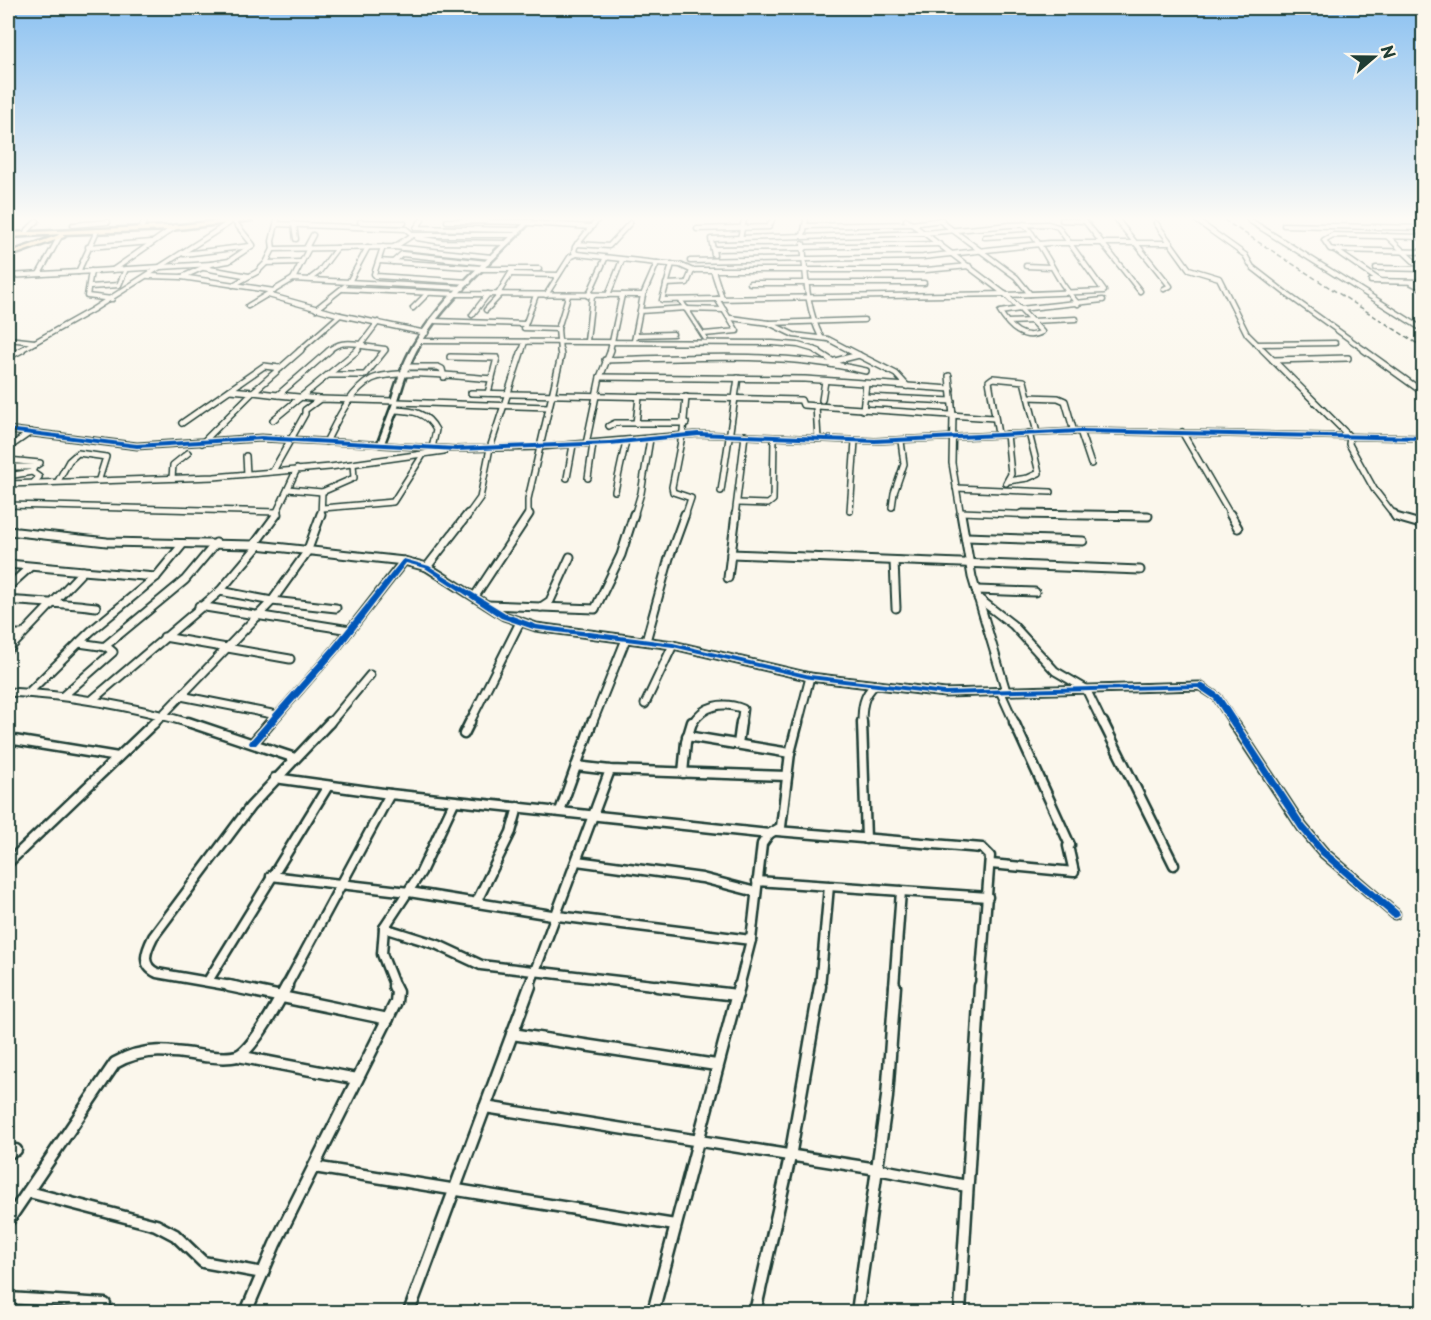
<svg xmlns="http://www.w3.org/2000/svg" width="1431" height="1320" font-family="'Playpen Sans',sans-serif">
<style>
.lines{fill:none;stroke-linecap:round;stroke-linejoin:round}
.minor-far4-casing{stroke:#1f3d34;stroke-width:7}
.minor-far3-casing{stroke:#1f3d34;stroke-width:8}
.minor-far2-casing{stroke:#1f3d34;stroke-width:11}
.minor-far1-casing{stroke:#1f3d34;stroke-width:13}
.minor-casing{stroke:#1f3d34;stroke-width:15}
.tertiary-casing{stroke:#1f3d34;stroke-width:5}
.primary-casing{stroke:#1f3d34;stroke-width:5}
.minor-far4{stroke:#fbf7ec;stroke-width:4}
.minor-far3{stroke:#fbf7ec;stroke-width:5}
.minor-far2{stroke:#fbf7ec;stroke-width:7}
.minor-far1{stroke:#fbf7ec;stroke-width:8}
.minor{stroke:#fbf7ec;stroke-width:10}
.tertiary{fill:#fbf7ec;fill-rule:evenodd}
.primary{fill:#faddab;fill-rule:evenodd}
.rail{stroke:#1f3d34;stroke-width:1.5;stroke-dasharray:5 3;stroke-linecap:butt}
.cycleway-casing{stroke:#fbf7ec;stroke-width:3}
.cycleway{fill:#0057b8;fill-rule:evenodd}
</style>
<rect width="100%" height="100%" fill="#fbf7ec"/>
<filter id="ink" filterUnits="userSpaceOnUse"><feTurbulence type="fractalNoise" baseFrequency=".0167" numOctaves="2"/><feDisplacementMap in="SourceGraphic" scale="12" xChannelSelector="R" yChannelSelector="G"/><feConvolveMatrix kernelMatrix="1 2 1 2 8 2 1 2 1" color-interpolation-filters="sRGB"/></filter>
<g filter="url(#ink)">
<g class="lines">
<!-- minor-far4 casing -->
<g class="minor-far4-casing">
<g id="minor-far4">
<polyline points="422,220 416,228 520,230"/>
<polyline points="744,220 740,238 803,236 806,220"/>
<polyline points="906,220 924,233"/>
<polyline points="939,220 1016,277 1030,294"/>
<polyline points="1062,220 1084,221"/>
<polyline points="1084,220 1140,291"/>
<polyline points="1117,220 1170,286 1164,289"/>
<polyline points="1196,220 1245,255 1252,267 1288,295 1366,351"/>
<polyline points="1249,220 1424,330"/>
<polyline points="447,221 528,222"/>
<polyline points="360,222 404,223"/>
<polyline points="8,223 11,220"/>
<polyline points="528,223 592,227"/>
<polyline points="1156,223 1189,269 1219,278 1247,334 1264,351"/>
<polyline points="294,224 296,239"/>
<path d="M 1024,224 C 1046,248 1055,280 1078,304"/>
<polygon points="1048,224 1058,227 1104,291 1006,295 924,233 1010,225"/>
<polyline points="73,225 108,222"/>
<polyline points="1284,225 1424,228"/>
<polyline points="142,226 145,220"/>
<polyline points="805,226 911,224 942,220"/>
<polyline points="697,229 769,227 772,220"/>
<polyline points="97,231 78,272 211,264"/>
<polyline points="26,232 37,221"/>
<polyline points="413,235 515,235"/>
<polyline points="1387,236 1422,269"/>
<polyline points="803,237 924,233"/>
<polyline points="985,237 1032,234"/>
<polyline points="1424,237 1333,235 1324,240 1330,249 1335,250 1424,252"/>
<polyline points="417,238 442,242 507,243"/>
<polyline points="577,244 609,246 630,223"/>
<path d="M 803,244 C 806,276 806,308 821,337"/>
<polyline points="88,247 152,242"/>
<polyline points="368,247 349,282 463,288"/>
<polyline points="383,247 374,274 376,276 469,282"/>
<polyline points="394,247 492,257"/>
<polyline points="803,247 939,244"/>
<polyline points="306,248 313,235"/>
<polyline points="273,249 394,247 413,235 406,229 277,224"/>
<polyline points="713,249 805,248"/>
<polyline points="1335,250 1380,281"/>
<polyline points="184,254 250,246"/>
<polyline points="577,254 657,263 643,295"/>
<polyline points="714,255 711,239 740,238"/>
<polyline points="379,261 482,268"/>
<polyline points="690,261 923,257 1049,243 1170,243"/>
<polyline points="393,262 402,254 487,263"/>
<polyline points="266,263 301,262"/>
<polyline points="657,263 680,265 693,271"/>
<polyline points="672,264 662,300 1005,294"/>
<polyline points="1026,266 1050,267"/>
<polyline points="204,268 249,276"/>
<polyline points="1376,268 1424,269"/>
<polyline points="481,269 539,269"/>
<polyline points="113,270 175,227"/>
<polyline points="713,270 722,298"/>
<polyline points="91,271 87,296 112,299"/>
<polyline points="39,274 60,236"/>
<polyline points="511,274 558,275"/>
<polyline points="8,276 78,272"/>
<polyline points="148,276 182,277 211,264 229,261 253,245 233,220"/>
<polyline points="182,277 274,291"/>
<polyline points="311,278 319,272 337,248"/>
<polyline points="293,279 309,248"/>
<polyline points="1371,281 1424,282"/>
<polyline points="750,283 924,283"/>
<polyline points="1412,283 1424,289"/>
<polyline points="666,284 687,283 692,271 696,270 926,270 969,266"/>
<polyline points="233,285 257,272 266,263 273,249 272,241 277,220"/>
<polyline points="90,287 119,285 126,269"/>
<polyline points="343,289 458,294 643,295 634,341"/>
<polyline points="498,294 512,271"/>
<polyline points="268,295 340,315 426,333"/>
<polyline points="536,295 524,328 558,329"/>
<polyline points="546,295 570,257 577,254 574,252 575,247 597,220"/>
<polyline points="608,295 622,260"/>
<polyline points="1006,295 1020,309"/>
<polyline points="588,296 605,259"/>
<polyline points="681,301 705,338"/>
<polyline points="248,306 293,279 349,282"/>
<polyline points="413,308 428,293"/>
<polyline points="316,309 345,286"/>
<polyline points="686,309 724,310"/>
<path d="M 1020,309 L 1042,332 C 1024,342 1009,327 1000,312 Z"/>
<polyline points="1020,309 1103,300"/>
<polyline points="486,310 501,294"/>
<polyline points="640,311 686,308"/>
<polyline points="472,315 488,294"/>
<polyline points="731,318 769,323 794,335 828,339 851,351"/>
<polyline points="435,321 525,324"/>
<polyline points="1008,322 1076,319"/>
<polyline points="769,323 864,320"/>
<polyline points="704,334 737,331 717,299"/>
<polyline points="636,335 673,334"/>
<polyline points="8,339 35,342"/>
<polyline points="419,341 772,343 798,345 819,351"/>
<polyline points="587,341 592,296"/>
<polyline points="1256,344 1335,343"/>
<polyline points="362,346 385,349 383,351"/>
<polyline points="19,351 92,310 229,223"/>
<polyline points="299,351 340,315"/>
<path d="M 328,351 C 340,341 348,343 363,344"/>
<polyline points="356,351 378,322"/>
<polyline points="522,351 525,342"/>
<polyline points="560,351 558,329 568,296"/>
<polyline points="610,351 622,295"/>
</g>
</g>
<!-- minor-far3 casing -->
<g class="minor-far3-casing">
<g id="minor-far3">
<polyline points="815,350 837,364"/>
<polyline points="849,350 896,374 907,386"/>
<polyline points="1263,350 1350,437 1349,444 1374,489 1395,516"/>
<polyline points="1364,350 1424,393"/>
<polyline points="8,357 22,350"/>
<polyline points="450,357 497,358 488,393"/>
<path d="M 605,360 C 691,358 781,351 866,371"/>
<polyline points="1273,360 1348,358"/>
<polyline points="835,361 859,355"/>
<polyline points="405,367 438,367 442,369 444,377"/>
<polyline points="329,375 365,375 385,350"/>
<polyline points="949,376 953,416 952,463 961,516"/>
<polyline points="600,377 805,379 951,389"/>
<polyline points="471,393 801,400 803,405 994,418"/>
<polyline points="278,395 253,392 301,350"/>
<polyline points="866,397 952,401"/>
<polyline points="1028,397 1058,398 1065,401 1074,432"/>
<polyline points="320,399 278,395 330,350"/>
<polyline points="822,400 825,381"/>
<polyline points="397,402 549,407"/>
<polyline points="816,406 818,439"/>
<path d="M 393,410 C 412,411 426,411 436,430 L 432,448"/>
<polyline points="863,410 866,384"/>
<polyline points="273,420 358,350"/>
<polyline points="182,423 264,366 280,368"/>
<polyline points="636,423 639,397"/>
<polyline points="609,426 615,423 686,423"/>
<polyline points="1080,431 1091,464"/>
<polyline points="1182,432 1231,516"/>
<polyline points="998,434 989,381 993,378 1024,381 1037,433"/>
<path d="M 326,442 C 337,421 350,390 372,379 C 394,368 466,377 492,379"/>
<polyline points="202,443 253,392 230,390"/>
<polyline points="586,444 600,377 611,350"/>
<polyline points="381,445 456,449 540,447 698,434 875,441 1080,431 1424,438"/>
<polyline points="8,448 31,432"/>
<polyline points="246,456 247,474"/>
<polyline points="8,460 40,463 34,467 32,472 39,477 34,482"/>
<polyline points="8,467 34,467"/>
<polyline points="273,471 305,414 305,410 320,399 394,401"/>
<polyline points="8,476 32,472"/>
<polyline points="172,478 173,465 188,453"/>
<polyline points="567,478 573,445"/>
<polyline points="588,478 593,444"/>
<polyline points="58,481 69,461 78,453 106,457 99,479"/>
<polyline points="1008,481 1028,478 1039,473 1029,433"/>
<polyline points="1006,483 1011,474 1007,434"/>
<polyline points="8,484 214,477 330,467 444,451"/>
<polyline points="956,488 1051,492"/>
<polyline points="288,489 322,492"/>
<polyline points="615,491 626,441"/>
<polyline points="721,491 738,378"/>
<polyline points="738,503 768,504 773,500 774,437"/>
<polyline points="8,505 278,512"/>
<polyline points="892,507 894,493 904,464 901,441"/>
<polyline points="323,508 393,502 423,455"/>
<polyline points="850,511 855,441"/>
<polyline points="961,512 1068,516"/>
<polyline points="275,516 297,469"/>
<polyline points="321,516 322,492 354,478 353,464"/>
<polyline points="467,516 480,498 490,448 522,350"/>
<polyline points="528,516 528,499 561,356 560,350"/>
<polyline points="634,516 641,493 650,439"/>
<polyline points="685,516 691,498 673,492 672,487 683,431 686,397"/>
<polyline points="735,516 745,435"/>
</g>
</g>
<!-- minor-far2 casing -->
<g class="minor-far2-casing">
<g id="minor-far2">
<polyline points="961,514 972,577 1006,691"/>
<polyline points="1022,514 1148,516"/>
<polyline points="1230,514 1238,528"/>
<polyline points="1394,514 1396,517 1424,525"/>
<polyline points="8,531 107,542 254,545 277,514"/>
<polyline points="966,537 1083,541"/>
<polyline points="257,545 404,561"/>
<polyline points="259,545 220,591 272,601 336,608"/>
<polyline points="731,554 1140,570"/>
<polyline points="894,561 896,608"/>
<polyline points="8,564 83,571 8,650"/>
<polyline points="427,567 468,514"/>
<polyline points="83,571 156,577"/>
<polyline points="728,578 736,514"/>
<polyline points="8,587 30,567"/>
<polyline points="977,590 1035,592"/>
<polyline points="475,596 529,514"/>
<polyline points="978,598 1013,625 1055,671 1086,689 1103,724"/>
<path d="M 8,600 C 38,603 66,603 96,607"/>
<polyline points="487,605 595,609 621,555 634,514"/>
<polyline points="199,606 350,630"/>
<polyline points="541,607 550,601 570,557"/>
<polyline points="8,634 21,634"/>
<polyline points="164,637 290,659"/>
<polyline points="646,641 669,558 685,514"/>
<polyline points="104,647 185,580 216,543"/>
<path d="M 8,692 C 71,695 132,706 193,724"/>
<polyline points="28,693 91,631 156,577 183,544"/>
<polyline points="1001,693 1015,724"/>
<polyline points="63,696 113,652 107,647 79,643"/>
<polyline points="181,696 277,715"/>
<polyline points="92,700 220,591"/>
<polyline points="645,704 673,645"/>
<polyline points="154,724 272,601 307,552 321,514"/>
<polyline points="270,724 336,648 404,561 427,567 504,616 536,627 673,645 810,677 945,693 1200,686 1217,697 1234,724"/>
<polyline points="329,724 370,675"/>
<polyline points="469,724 520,622"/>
<polyline points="592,724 626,639"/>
<path d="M 692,724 C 703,705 723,701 743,709 L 741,724"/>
<polyline points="798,724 810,677"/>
<path d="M 862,724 C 862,708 863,695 875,685"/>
</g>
</g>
<!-- minor-far1 casing -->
<g class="minor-far1-casing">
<g id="minor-far1">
<polyline points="188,722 295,758"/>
<polyline points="862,722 866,839"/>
<polyline points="1103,722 1174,865"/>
<polyline points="1233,722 1302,827 1324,853 1395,914"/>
<polyline points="464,734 470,722"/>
<polyline points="687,736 790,753"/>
<polyline points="8,739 118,757"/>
<polyline points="253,743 271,722"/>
<polyline points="738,744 741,722"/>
<polyline points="576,766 610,770 787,776"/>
<polyline points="683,773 686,742 692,722"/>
<polyline points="275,778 390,794"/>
<polyline points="560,811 592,722"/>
<polyline points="777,831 982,848 990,856 980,987"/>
<polyline points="577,861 702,878 756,892"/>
<polyline points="8,863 155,722"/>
<polyline points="991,864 1074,872 1068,846 1070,845 1014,722"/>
<polyline points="271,876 409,892 558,916 751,940 762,844 769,834 781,827 790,753 798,722"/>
<polyline points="757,881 988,897"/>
<polyline points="476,903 511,832 518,807"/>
<polyline points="384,928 438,945 481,965 670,987"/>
<polyline points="208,981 328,786"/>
<path d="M 237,987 L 157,973 C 140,965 146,951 153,937 L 250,807 L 330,722"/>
<polyline points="286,987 390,794 769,834"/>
<polyline points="395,987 382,954 384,928 421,872 454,802"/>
<polyline points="529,987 610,770"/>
<polyline points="739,987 751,940"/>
<polyline points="820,987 829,886"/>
<polyline points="894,987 901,891"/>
</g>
</g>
<!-- minor casing -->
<g class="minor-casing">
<g id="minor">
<polyline points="229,986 388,1019"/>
<polyline points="657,986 737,995"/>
<polyline points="512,1034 716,1065"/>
<polyline points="238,1056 357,1079"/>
<polyline points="485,1107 877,1169 967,1186"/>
<polyline points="8,1153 16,1150"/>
<polyline points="314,1167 675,1225"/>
<polyline points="29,1192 156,1225 175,1235 203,1262 263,1273"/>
<path d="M 8,1221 L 115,1063 C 144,1046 173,1051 204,1056 C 214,1057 227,1059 237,1056 C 252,1051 279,1001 287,986"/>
<polyline points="8,1298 105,1304"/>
<polyline points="246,1312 275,1244 396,1002 397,992 394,986"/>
<polyline points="409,1312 530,986"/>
<polyline points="653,1312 739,986"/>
<polyline points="755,1312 790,1157 820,986"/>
<polyline points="857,1312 887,1097 895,986"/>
<polyline points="960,1312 980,986"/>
</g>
</g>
<!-- tertiary casing -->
<g class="tertiary-casing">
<path id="tertiary" d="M 527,220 L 532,220 C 495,261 448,296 420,344 C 409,362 404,381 398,400 L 400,402 L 383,446 L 261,440 L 137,448 L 8,432 L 8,428 L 137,444 L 261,436 L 378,443 L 393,403 L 391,401 C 397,382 403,363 413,346 C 441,297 488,260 527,220 Z"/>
</g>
<!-- primary casing -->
<g class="primary-casing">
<polygon id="primary" points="229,220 252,220 170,230 62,234 65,236 64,237 8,257 8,253 62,234 8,237 8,233 170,226"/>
</g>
<!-- minor-far4 -->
<use href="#minor-far4" class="minor-far4"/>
<!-- minor-far3 -->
<use href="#minor-far3" class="minor-far3"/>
<!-- minor-far2 -->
<use href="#minor-far2" class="minor-far2"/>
<!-- minor-far1 -->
<use href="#minor-far1" class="minor-far1"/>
<!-- minor -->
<use href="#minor" class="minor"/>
<!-- tertiary -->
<use href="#tertiary" class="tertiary"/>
<!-- primary -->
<use href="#primary" class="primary"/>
<!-- rail -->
<polyline class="rail" points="1224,220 1424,348"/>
<!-- cycleway casing -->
<g class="cycleway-casing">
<g id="cycleway">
<polygon points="8,428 137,444 261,436 456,447 610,441 698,432 875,439 1080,429 1424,436 1424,440 1080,433 875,443 698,436 610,445 456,451 261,440 137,448 8,432"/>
<polygon points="404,559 429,566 507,614 537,625 673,643 810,675 945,691 1203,684 1220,695 1305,825 1327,851 1398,911 1400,914 1398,917 1395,918 1392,917 1321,855 1299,829 1214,699 1198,688 945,695 810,679 673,647 533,629 501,618 425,568 406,563 339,650 256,745 250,745 249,743 250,741 333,646 402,560"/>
</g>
</g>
<!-- cycleway -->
<use href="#cycleway" class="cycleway"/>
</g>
</g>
<!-- sky -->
<linearGradient id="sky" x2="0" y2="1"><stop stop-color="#8bc1f1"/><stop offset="0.54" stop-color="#fdfbf6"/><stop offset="1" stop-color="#fdfbf6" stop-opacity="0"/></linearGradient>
<rect width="1431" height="405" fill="url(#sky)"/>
<!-- margin -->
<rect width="1431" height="1320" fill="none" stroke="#fbf7ec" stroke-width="30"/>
<rect x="15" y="15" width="1401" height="1290" fill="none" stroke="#1f3d34" stroke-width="2" filter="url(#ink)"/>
<!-- north arrow -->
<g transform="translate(1374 57) rotate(70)" stroke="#fbf7ec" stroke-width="4.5" paint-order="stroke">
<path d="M0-4.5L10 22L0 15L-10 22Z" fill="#1f3d34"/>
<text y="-9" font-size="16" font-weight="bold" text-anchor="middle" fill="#1f3d34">N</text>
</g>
</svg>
